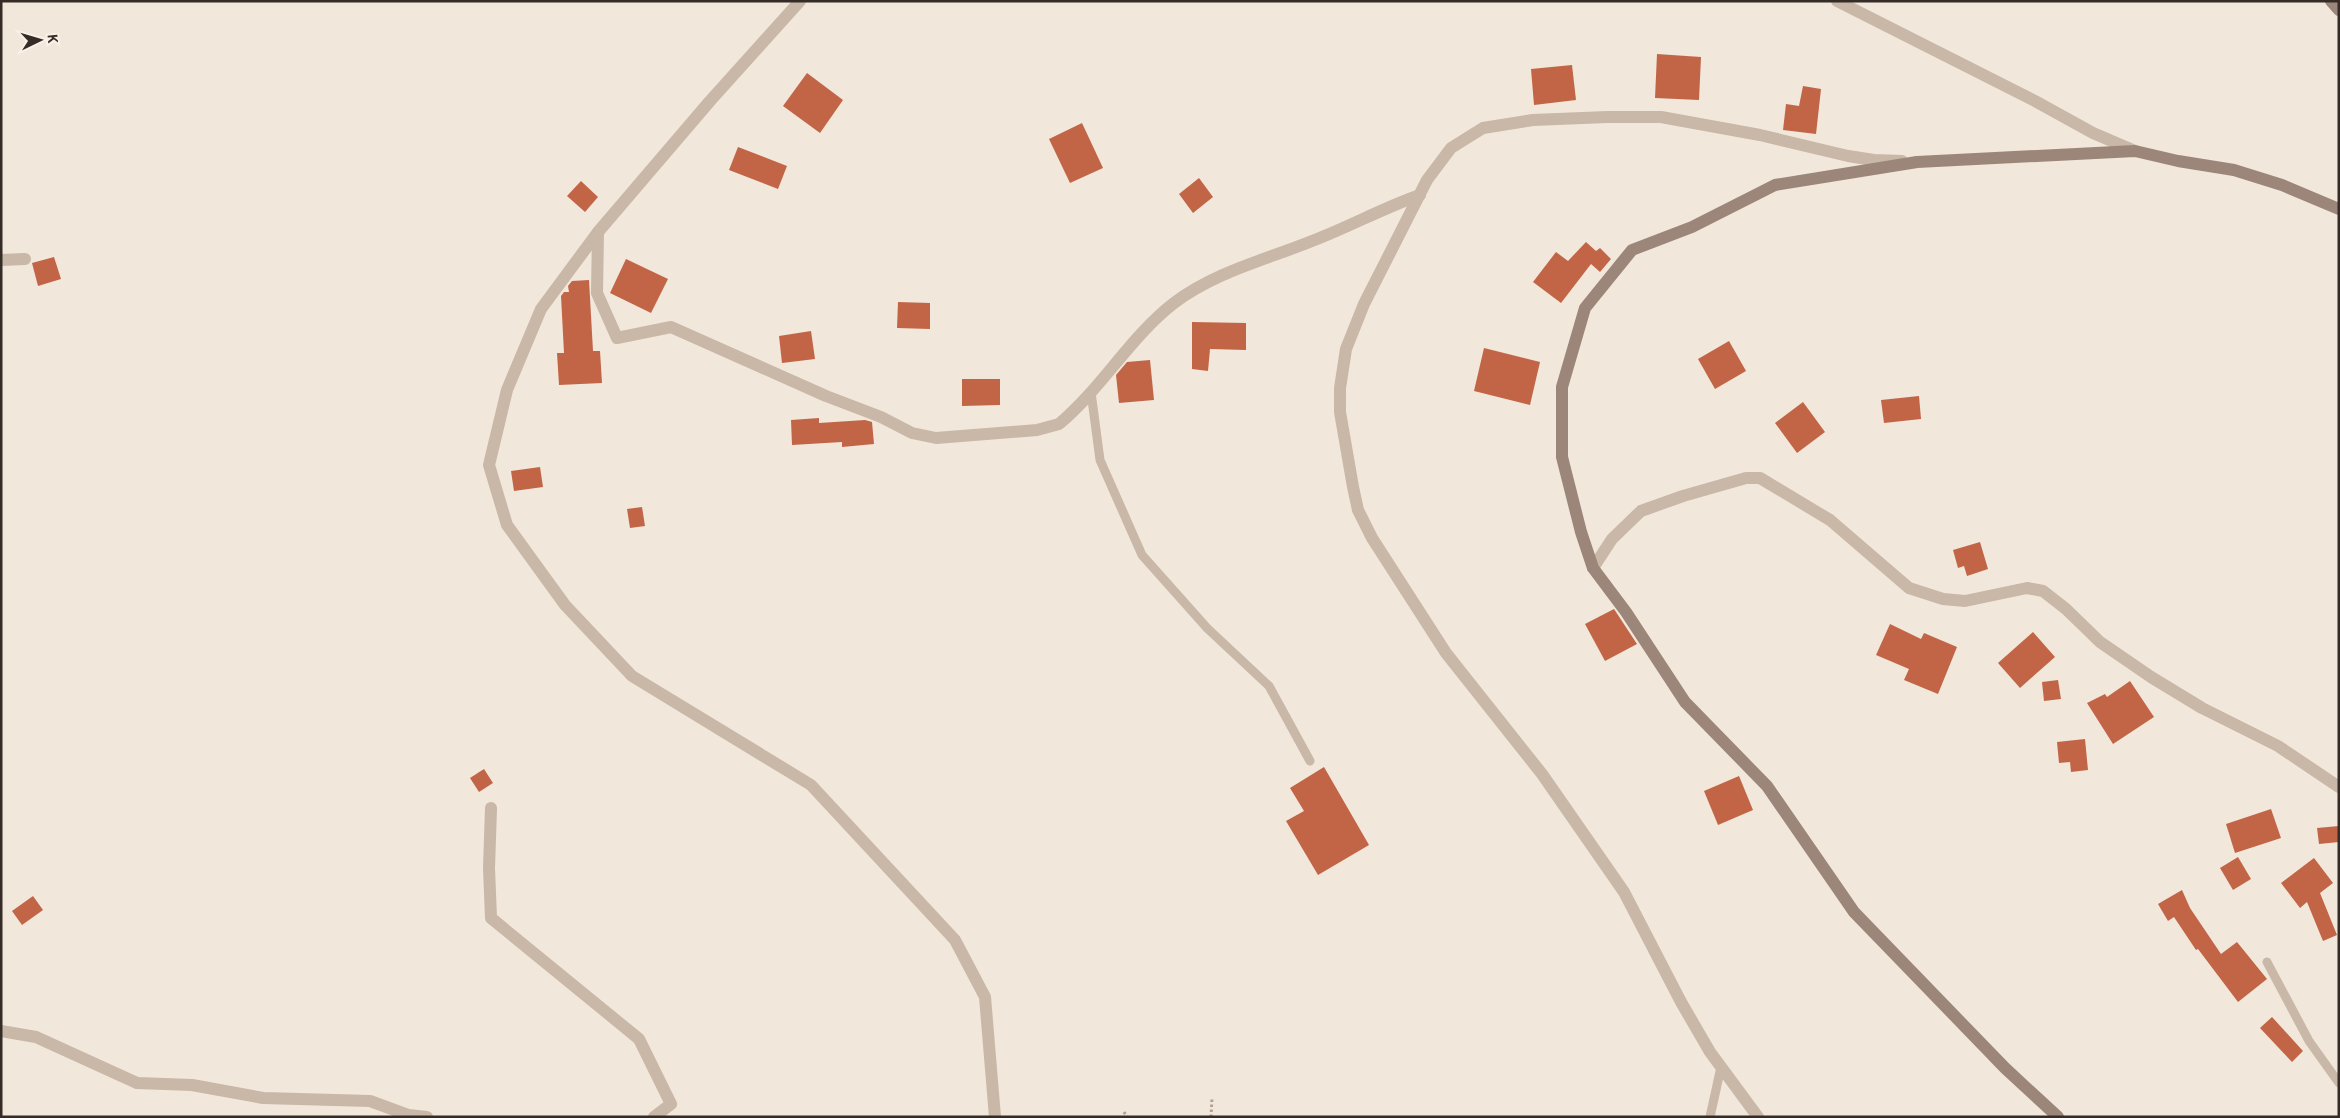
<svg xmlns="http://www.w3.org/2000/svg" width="2340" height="1118" font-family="'DM Sans',sans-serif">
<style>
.building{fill:#c26547}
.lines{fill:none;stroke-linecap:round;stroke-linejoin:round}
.path{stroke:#b4a192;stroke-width:3;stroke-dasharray:2.5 2.5;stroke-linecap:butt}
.lane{stroke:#c9b7a7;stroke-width:9}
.street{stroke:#c9b7a7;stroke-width:12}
.secondary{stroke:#9c8679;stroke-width:12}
</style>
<rect width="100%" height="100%" fill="#f1e7db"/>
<!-- building -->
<g class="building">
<polygon points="1657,54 1701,57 1699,100 1655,98"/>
<polygon points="1572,65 1576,100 1534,105 1531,69"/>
<polygon points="807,73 843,100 820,133 783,106"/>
<polygon points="1803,86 1821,89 1816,134 1783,130 1786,104 1799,106"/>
<polygon points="1082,123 1103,168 1070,183 1049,139"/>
<polygon points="738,147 787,166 778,189 729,170"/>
<polygon points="1199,178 1213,197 1193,213 1179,194"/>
<polygon points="581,181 598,197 585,212 567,196"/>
<polygon points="1586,242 1596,251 1600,248 1611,259 1600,272 1591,264 1561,303 1533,282 1556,252 1568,261"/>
<polygon points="54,257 61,279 38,286 32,263"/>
<polygon points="626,259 668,279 651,313 610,293"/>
<polygon points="589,280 593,351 600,351 602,383 559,385 557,353 564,353 561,296 564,292 569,292 568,286 572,281"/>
<polygon points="898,302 930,303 930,329 897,328"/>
<polygon points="1192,322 1246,323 1246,350 1210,349 1208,371 1192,369"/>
<polygon points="811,331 815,359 782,363 779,336"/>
<polygon points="1729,341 1746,371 1715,389 1698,359"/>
<polygon points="1484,348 1540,362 1530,405 1474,391"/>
<polygon points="1150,360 1154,400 1119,403 1116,375 1127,362"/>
<polygon points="962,379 1000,379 1000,405 962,406"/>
<polygon points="1919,396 1921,419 1884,423 1881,400"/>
<polygon points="1803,402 1825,432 1797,453 1775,423"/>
<polygon points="819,418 819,423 865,420 872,422 874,444 842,447 842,442 792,445 791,420"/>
<polygon points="540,467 543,487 514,491 511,471"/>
<polygon points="642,507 645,526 630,528 627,509"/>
<polygon points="1980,542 1988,569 1967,576 1964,566 1958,568 1953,550"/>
<polygon points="1614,609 1637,644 1605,661 1585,624"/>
<polygon points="1890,624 1921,639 1924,633 1957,647 1938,694 1904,680 1909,669 1876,655"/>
<polygon points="2033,632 2055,657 2020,688 1998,663"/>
<polygon points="2058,680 2061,699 2044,701 2042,682"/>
<polygon points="2130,681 2154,717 2113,744 2087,703 2105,694 2107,697"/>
<polygon points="2085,739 2088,770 2071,772 2070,762 2059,763 2057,742"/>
<polygon points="1324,767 1369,845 1318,875 1286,821 1304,811 1290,788"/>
<polygon points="484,769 493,783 479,792 470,778"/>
<polygon points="1739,776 1753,810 1718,825 1704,791"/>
<polygon points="2271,809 2281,838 2235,853 2226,824"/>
<polygon points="2339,826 2339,842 2319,844 2317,828"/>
<polygon points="2238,857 2251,879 2233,890 2220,868"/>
<polygon points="2314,858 2333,883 2320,893 2337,935 2323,941 2307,902 2300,908 2281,883"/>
<polygon points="2182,890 2190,908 2221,954 2237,942 2267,979 2238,1002 2198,949 2196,950 2174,917 2168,921 2158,904"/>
<polygon points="33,896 43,910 22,925 12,911"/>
<polygon points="2272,1017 2303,1051 2292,1062 2260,1028"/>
</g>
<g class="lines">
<!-- path -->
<g class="path">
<polyline points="1124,1112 1127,1117"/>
<polyline points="1211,1117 1212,1098"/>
</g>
<!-- lane -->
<g class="lane">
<polyline points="1091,392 1100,460 1142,555 1207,628 1269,686 1310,761"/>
<polyline points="2267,962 2309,1041 2339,1083"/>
<polyline points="1710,1117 1721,1067"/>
</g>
<!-- street -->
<g class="street">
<polyline points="800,1 710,101 598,232 541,309 507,390 489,465 507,525 565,605 632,676 811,785 955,940 985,997 995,1117"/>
<polyline points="1837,1 2035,101 2093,133 2135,151"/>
<path d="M 598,232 L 597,293 L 617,338 L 671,327 L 826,396 L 881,417 L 912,433 L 936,438 L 1037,430 L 1059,424 C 1102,388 1130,337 1174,303 C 1215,272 1265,260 1312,241 C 1349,227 1383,208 1420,195"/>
<polyline points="1,260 25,259"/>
<polyline points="1593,568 1612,539 1641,511 1683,496 1746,478 1760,478 1830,520 1909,588 1943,599 1965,601 2027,588 2043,591 2066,609 2100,642 2151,677 2202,708 2278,746 2339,787"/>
<polyline points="491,808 489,868 491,918 639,1039 671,1104 654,1117"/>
<polyline points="1,1031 36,1037 137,1083 192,1085 263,1098 370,1101 408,1115 427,1117"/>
<polyline points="1758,1117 1710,1052 1681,1002 1624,892 1542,774 1446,653 1372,538 1358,510 1353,487 1340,412 1340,388 1346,349 1364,304 1427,180 1451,148 1483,128 1533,120 1607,117 1661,117 1760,135 1848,156 1874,160 1902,161"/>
</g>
<!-- secondary -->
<g class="secondary">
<polyline points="2331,1 2339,10"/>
<polyline points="2058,1117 2005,1068 1854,912 1767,786 1685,702 1626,612 1593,568 1581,532 1562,457 1562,387 1585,308 1632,250 1692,227 1775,185 1917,162 2135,151 2178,161 2234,170 2282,185 2339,209"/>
</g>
</g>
<!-- border -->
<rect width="2340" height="1118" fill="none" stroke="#352c28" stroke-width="5"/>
<!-- north arrow -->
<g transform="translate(40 40) rotate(85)" stroke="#f9f1e7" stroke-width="4" paint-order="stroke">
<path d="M0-4L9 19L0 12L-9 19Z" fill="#352c28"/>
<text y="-8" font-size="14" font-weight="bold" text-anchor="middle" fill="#352c28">K</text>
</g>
</svg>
